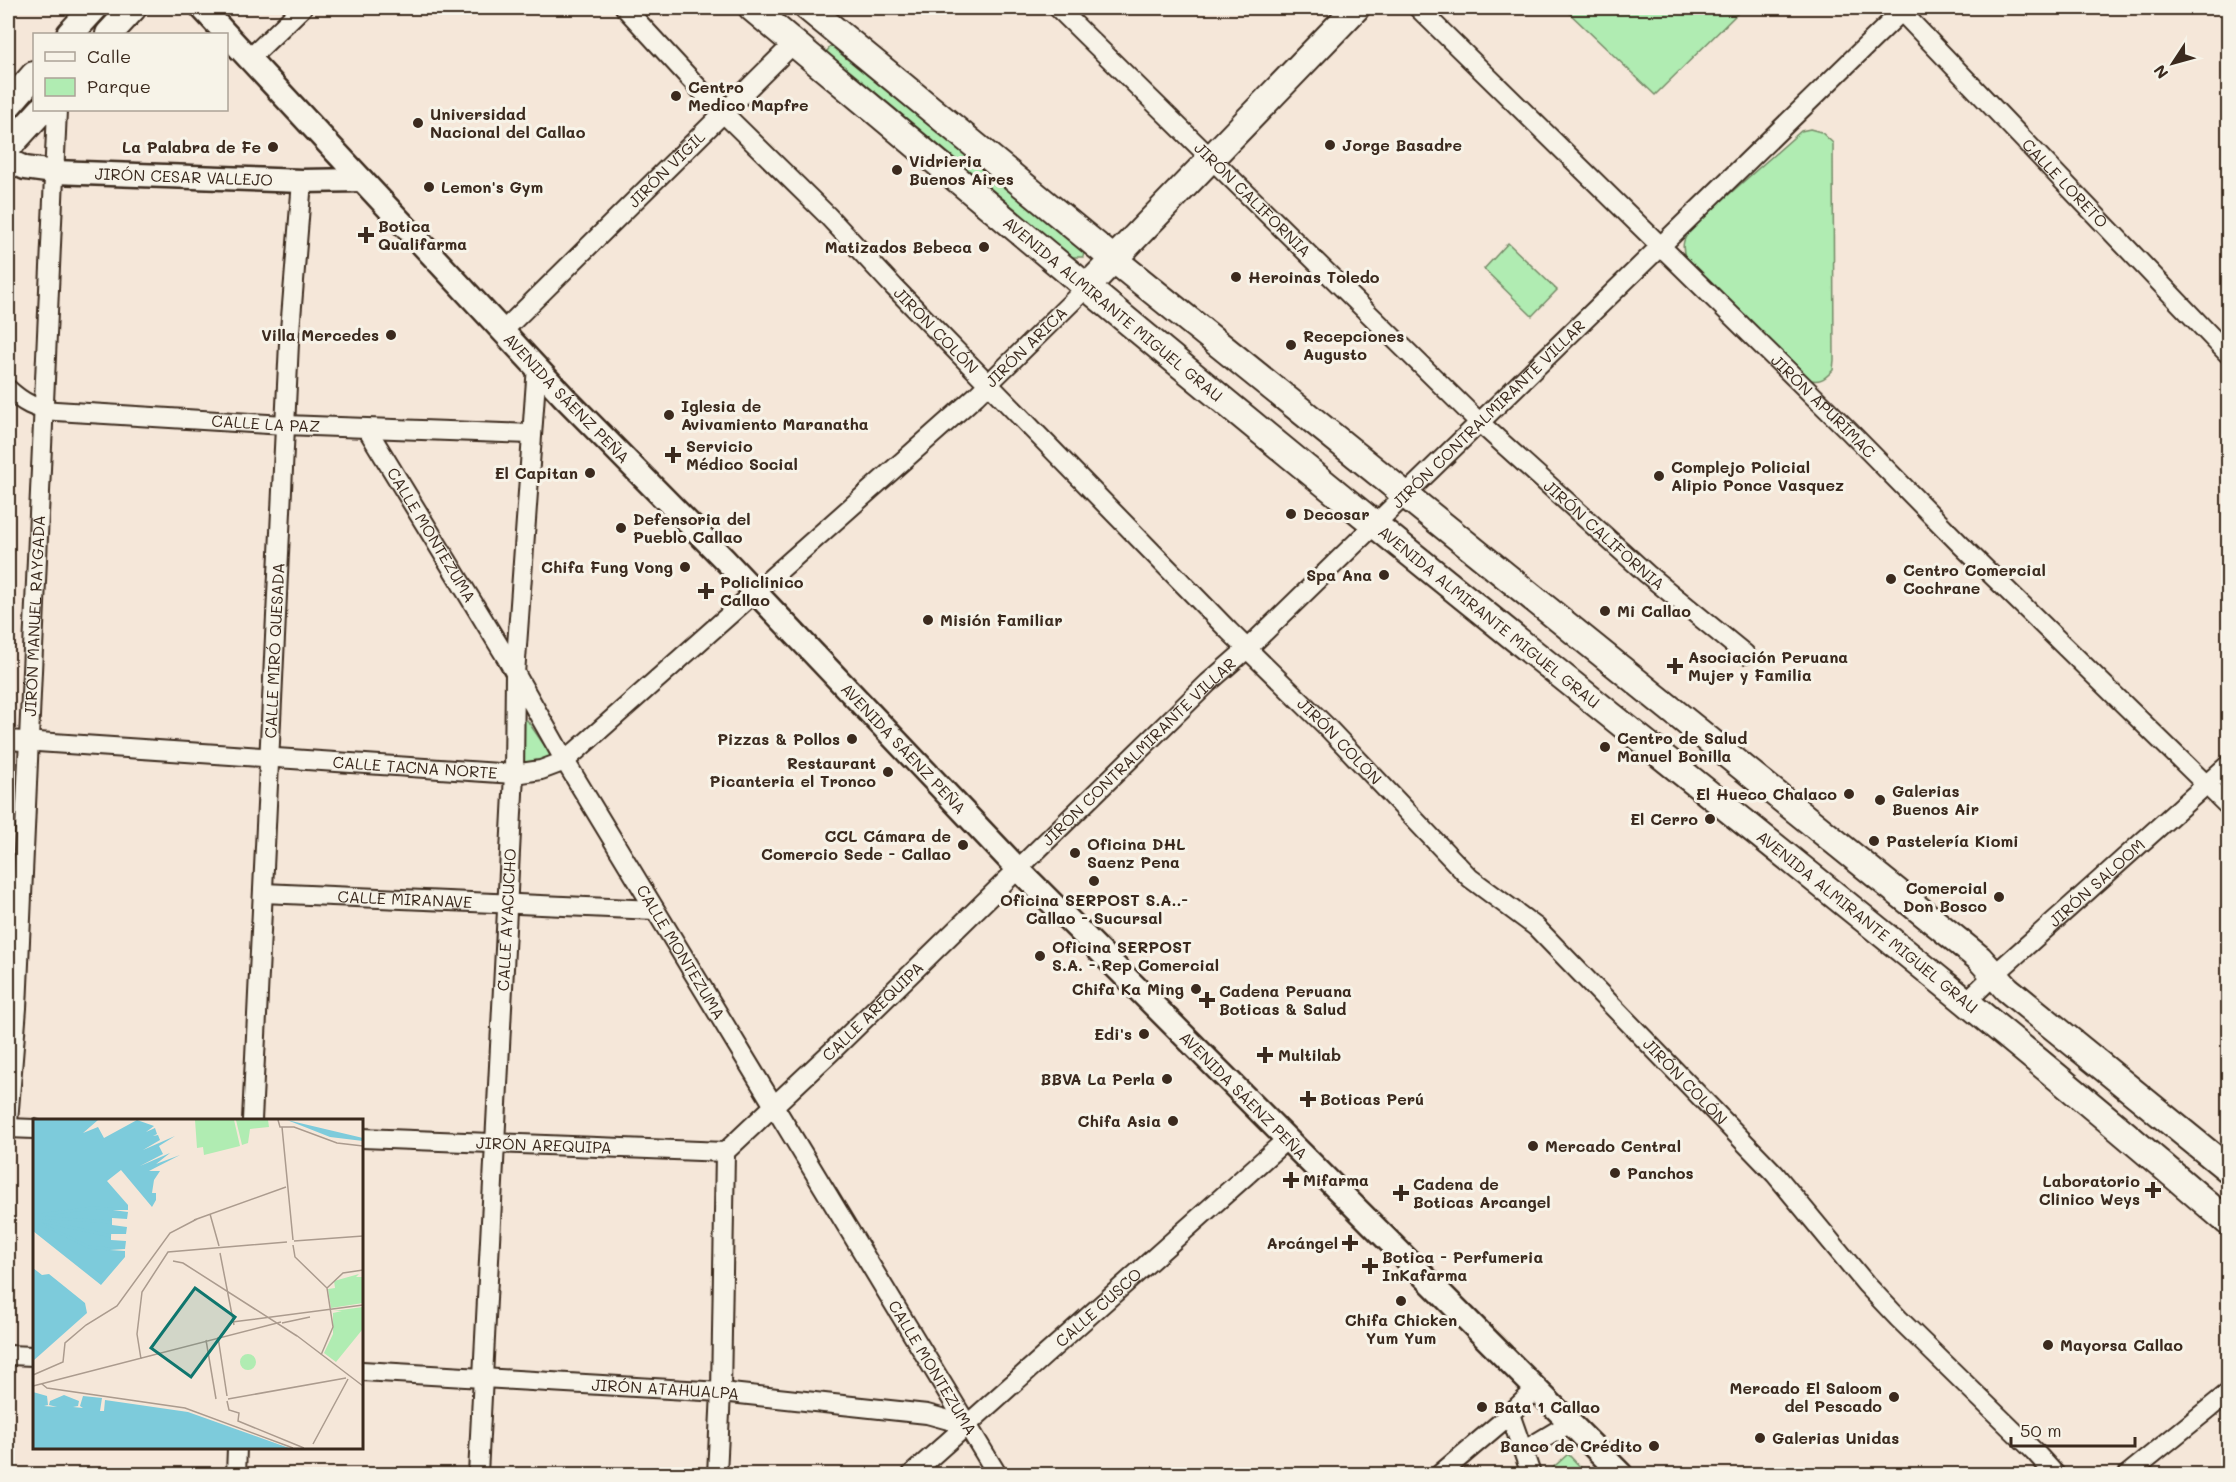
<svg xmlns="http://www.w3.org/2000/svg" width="2236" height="1482" font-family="Mali,sans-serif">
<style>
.green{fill:#b0ecb2;stroke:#768b68;stroke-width:1.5}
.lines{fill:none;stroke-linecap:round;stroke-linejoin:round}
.minor-casing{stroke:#3b2a1e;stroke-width:22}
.tertiary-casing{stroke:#3b2a1e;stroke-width:27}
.secondary-casing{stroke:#3b2a1e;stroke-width:30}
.minor{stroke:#f7f3e8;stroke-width:18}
.tertiary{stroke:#f7f3e8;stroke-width:22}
.secondary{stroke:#f7f3e8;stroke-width:26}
.poi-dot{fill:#3b2a1e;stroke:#f7f3e8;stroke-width:2}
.labels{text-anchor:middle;stroke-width:6;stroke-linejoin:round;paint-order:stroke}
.poi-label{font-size:16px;font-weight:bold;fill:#3b2a1e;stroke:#f7f3e8;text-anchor:start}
.street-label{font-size:16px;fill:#3b2a1e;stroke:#f7f3e8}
.inset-river{fill:none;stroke:#7dcbdb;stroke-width:3}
.inset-road{fill:none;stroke:#ab9b8e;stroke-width:1.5}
.view{fill:#0f766e;fill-opacity:0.15;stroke:#0f766e;stroke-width:3}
.inset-edge{fill:none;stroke:#3b2a1e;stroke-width:3}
</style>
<rect width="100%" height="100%" fill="#f5e7d9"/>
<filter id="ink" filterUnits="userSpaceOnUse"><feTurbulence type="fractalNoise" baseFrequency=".0167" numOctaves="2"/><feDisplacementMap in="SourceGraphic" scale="12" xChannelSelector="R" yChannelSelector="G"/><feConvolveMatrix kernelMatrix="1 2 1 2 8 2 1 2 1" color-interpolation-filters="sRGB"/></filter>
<g filter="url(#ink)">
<!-- green -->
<g class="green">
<polygon points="1564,8 1741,8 1742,9 1655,95"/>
<polygon points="831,46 1084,251 1083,257 1072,257 823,56"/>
<path d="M 1810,129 L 1821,132 L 1833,143 L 1834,360 L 1833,370 C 1825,379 1819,383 1807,379 L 1686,259 C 1680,245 1684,237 1693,226 L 1801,131 Z"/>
<polygon points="1508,243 1557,290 1532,316 1484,269"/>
<polygon points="522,720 527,720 551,755 544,764 520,762"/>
<polygon points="1568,1454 1587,1474 1546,1474"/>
</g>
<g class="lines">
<!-- minor casing -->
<g class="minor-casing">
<g id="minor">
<path id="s1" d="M 625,8 L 707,97 L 827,215 L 894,287 L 1229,631 L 1327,727 L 1470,878 L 1536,927 L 1775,1174 L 1866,1284 L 1899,1319 L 2034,1451 L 2055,1474"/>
<path id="s2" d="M 1058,8 L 1480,423 L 1647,574 L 1745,654"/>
<path id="s3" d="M 1418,8 L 1848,430 L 1961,545 L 2228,806"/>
<path id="s4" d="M 1898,8 L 2228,354"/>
<polyline points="249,59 302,8"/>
<path id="s5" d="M 503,331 L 794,43"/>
<path id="s6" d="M 8,389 C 22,402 36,410 56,411 L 285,425 L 532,434"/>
<path id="s7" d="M 367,429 L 506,657 L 565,761 L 997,1474"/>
<path id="s8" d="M 8,740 L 514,774 L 541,770 L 565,761 L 976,396 L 1086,288"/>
<path id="s9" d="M 263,893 L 655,910"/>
<path id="s10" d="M 1966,1002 L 1994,975 L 2228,765"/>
<path id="s11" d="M 252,1120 L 289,343 L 302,181"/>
<path id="s12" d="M 8,1122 L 17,1008 L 57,110"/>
<polyline points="8,1128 34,1129"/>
<path id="s13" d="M 362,1138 L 725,1152"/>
<path id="s14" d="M 725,1152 L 831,1052 L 1208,683 L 1248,648 L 1905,8"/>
<polyline points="8,1355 34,1356"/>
<path id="s15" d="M 362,1371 L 721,1392 L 927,1414 L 967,1425"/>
<polyline points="1510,1414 1531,1474"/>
<polyline points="1523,1451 1570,1423"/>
<polyline points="236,1474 237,1448"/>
<path id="s16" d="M 478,1474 L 514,774 L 515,674 L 537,366"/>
<polyline points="717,1474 721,1392 725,1152"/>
<path id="s17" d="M 912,1474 L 1287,1139"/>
<polyline points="1440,1474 1499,1424 1536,1389"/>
<polyline points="2128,1474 2228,1393"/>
</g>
</g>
<!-- tertiary casing -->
<g class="tertiary-casing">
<g id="tertiary">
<path id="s18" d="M 202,8 L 564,397 L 724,559 L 1018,869 L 1621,1474"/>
<path id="s19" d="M 8,160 L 25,168 L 54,172 L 302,181 L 362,180"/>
</g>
</g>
<!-- secondary casing -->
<g class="secondary-casing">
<g id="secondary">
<path id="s20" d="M 752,8 C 958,180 1164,353 1373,523 C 1658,756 1950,981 2228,1222"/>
<polyline points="808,8 1112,258 1979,958 2007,989 2228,1169"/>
<polyline points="70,34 94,8"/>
<polyline points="109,34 133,8"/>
<polyline points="8,105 34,75"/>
<polyline points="8,147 42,110"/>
<polyline points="1086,288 1356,8"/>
</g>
</g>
<!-- minor -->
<use href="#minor" class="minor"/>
<!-- tertiary -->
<use href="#tertiary" class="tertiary"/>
<!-- secondary -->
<use href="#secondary" class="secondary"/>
</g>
</g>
<!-- markers -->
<g class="poi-dot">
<circle cx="676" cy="96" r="6"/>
<circle cx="418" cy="123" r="6"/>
<circle cx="1330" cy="145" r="6"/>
<circle cx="273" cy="147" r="6"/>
<circle cx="897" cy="170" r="6"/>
<circle cx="429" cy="187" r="6"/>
<path d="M363 226h6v6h6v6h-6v6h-6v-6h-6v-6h6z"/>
<circle cx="984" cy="247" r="6"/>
<circle cx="1236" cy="277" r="6"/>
<circle cx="391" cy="335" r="6"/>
<circle cx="1291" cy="345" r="6"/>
<circle cx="669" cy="415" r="6"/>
<path d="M670 446h6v6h6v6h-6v6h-6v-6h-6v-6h6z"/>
<circle cx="590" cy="473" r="6"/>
<circle cx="1659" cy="476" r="6"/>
<circle cx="1291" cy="514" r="6"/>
<circle cx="621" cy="528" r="6"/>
<circle cx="685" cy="567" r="6"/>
<circle cx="1384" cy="575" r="6"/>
<circle cx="1891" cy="579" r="6"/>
<path d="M703 582h6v6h6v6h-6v6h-6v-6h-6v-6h6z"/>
<circle cx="1605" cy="611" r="6"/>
<circle cx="928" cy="620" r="6"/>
<path d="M1672 657h6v6h6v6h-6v6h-6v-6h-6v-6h6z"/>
<circle cx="852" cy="739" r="6"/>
<circle cx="1605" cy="747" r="6"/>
<circle cx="888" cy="772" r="6"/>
<circle cx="1849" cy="794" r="6"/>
<circle cx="1880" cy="800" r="6"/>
<circle cx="1710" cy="819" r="6"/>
<circle cx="1874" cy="841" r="6"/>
<circle cx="963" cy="845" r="6"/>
<circle cx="1075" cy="853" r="6"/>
<circle cx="1094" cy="881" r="6"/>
<circle cx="1999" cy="897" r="6"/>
<circle cx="1040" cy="956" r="6"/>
<circle cx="1196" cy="989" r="6"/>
<path d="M1204 991h6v6h6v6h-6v6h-6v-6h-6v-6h6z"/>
<circle cx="1144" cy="1034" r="6"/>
<path d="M1262 1046h6v6h6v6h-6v6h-6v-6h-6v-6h6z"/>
<circle cx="1167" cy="1079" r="6"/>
<path d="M1305 1090h6v6h6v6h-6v6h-6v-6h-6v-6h6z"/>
<circle cx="1173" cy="1121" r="6"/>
<circle cx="1533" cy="1146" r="6"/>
<circle cx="1615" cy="1173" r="6"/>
<path d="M1288 1171h6v6h6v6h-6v6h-6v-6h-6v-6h6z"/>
<path d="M2150 1181h6v6h6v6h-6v6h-6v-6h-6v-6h6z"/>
<path d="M1398 1184h6v6h6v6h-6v6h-6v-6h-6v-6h6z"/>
<path d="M1347 1234h6v6h6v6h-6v6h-6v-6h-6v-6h6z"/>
<path d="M1367 1257h6v6h6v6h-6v6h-6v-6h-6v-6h6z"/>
<circle cx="1401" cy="1301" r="6"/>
<circle cx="2048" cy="1345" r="6"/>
<circle cx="1894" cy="1397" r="6"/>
<circle cx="1482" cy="1407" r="6"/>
<circle cx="1760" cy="1438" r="6"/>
<circle cx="1654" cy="1446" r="6"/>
</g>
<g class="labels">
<!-- poi labels -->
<g class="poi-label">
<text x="688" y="93">Centro<tspan x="688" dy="18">Medico Mapfre</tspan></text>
<text x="430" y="120">Universidad<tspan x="430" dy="18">Nacional del Callao</tspan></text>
<text x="1342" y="151">Jorge Basadre</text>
<text x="261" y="153" text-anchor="end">La Palabra de Fe</text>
<text x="909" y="167">Vidrieria<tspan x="909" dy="18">Buenos Aires</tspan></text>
<text x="441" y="193">Lemon's Gym</text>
<text x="378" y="232">Botica<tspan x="378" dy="18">Qualifarma</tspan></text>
<text x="972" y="253" text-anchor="end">Matizados Bebeca</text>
<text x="1248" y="283">Heroinas Toledo</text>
<text x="379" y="341" text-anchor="end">Villa Mercedes</text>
<text x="1303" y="342">Recepciones<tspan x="1303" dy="18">Augusto</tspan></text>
<text x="681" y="412">Iglesia de<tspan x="681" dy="18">Avivamiento Maranatha</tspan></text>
<text x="686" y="452">Servicio<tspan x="686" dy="18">Médico Social</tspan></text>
<text x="1671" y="473">Complejo Policial<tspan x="1671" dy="18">Alipio Ponce Vasquez</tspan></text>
<text x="578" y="479" text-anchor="end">El Capitan</text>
<text x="1303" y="520">Decosar</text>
<text x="633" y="525">Defensoria del<tspan x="633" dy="18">Pueblo Callao</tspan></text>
<text x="673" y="573" text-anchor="end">Chifa Fung Vong</text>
<text x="1903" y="576">Centro Comercial<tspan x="1903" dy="18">Cochrane</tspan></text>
<text x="1372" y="581" text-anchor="end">Spa Ana</text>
<text x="720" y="588">Policlinico<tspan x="720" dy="18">Callao</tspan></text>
<text x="1617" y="617">Mi Callao</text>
<text x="940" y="626">Misión Familiar</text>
<text x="1688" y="663">Asociación Peruana<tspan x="1688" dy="18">Mujer y Familia</tspan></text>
<text x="1617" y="744">Centro de Salud<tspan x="1617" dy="18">Manuel Bonilla</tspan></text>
<text x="840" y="745" text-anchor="end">Pizzas &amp; Pollos</text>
<text x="876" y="769" text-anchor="end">Restaurant<tspan x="876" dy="18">Picanteria el Tronco</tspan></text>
<text x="1892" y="797">Galerias<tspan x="1892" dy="18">Buenos Air</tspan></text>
<text x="1837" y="800" text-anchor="end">El Hueco Chalaco</text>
<text x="1698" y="825" text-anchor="end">El Cerro</text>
<text x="951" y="842" text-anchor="end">CCL Cámara de<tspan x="951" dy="18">Comercio Sede - Callao</tspan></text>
<text x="1886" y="847">Pastelería Kiomi</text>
<text x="1087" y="850">Oficina DHL<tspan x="1087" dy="18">Saenz Pena</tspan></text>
<text x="1987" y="894" text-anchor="end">Comercial<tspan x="1987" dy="18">Don Bosco</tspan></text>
<text x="1094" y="906" text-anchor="middle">Oficina SERPOST S.A..-<tspan x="1094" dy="18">Callao - Sucursal</tspan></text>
<text x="1052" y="953">Oficina SERPOST<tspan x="1052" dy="18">S.A. - Rep Comercial</tspan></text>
<text x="1184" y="995" text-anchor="end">Chifa Ka Ming</text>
<text x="1219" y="997">Cadena Peruana<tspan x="1219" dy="18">Boticas &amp; Salud</tspan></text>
<text x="1132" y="1040" text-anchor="end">Edi's</text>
<text x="1278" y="1061">Multilab</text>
<text x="1155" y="1085" text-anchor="end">BBVA La Perla</text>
<text x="1320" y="1105">Boticas Perú</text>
<text x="1161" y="1127" text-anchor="end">Chifa Asia</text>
<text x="1545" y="1152">Mercado Central</text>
<text x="1627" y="1179">Panchos</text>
<text x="1303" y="1186">Mifarma</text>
<text x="2140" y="1187" text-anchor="end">Laboratorio<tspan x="2140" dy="18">Clinico Weys</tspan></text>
<text x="1413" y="1190">Cadena de<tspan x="1413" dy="18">Boticas Arcangel</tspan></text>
<text x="1338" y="1249" text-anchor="end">Arcángel</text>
<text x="1382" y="1263">Botica - Perfumeria<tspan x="1382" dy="18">InKafarma</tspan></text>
<text x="1401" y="1326" text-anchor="middle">Chifa Chicken<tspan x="1401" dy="18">Yum Yum</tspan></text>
<text x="2060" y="1351">Mayorsa Callao</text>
<text x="1882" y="1394" text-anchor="end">Mercado El Saloom<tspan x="1882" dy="18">del Pescado</tspan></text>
<text x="1494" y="1413">Bata 1 Callao</text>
<text x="1772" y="1444">Galerias Unidas</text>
<text x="1642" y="1452" text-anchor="end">Banco de Crédito</text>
</g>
<!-- street labels -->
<g class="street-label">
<text dy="6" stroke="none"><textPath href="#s5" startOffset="230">JIRÓN VIGIL</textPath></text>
<text dy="6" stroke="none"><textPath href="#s19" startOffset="178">JIRÓN CESAR VALLEJO</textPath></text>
<text dy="6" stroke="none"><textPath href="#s4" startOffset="242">CALLE LORETO</textPath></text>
<text dy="6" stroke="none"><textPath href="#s2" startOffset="273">JIRÓN CALIFORNIA</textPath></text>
<text dy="6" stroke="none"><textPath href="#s20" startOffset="470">AVENIDA ALMIRANTE MIGUEL GRAU</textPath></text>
<text dy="6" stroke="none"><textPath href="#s1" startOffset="448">JIRÓN COLÓN</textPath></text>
<text dy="6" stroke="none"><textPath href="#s8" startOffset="1180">JIRÓN ARICA</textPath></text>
<text dy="6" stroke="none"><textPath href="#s18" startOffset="534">AVENIDA SÁENZ PEÑA</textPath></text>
<text dy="6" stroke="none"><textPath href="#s3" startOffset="568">JIRÓN APURÍMAC</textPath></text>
<text dy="6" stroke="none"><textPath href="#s14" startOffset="1062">JIRÓN CONTRALMIRANTE VILLAR</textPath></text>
<text dy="6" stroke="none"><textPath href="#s6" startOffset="264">CALLE LA PAZ</textPath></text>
<text dy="6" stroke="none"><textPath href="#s2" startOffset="759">JIRÓN CALIFORNIA</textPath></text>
<text dy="6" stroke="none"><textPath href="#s7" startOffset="124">CALLE MONTEZUMA</textPath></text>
<text dy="6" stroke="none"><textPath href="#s12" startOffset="507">JIRÓN MANUEL RAYGADA</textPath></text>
<text dy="6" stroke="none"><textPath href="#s20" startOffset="956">AVENIDA ALMIRANTE MIGUEL GRAU</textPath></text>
<text dy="6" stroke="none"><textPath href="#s11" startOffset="470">CALLE MIRÓ QUESADA</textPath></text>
<text dy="6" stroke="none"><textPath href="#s1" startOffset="1024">JIRÓN COLÓN</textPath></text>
<text dy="6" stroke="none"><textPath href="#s18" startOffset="1020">AVENIDA SÁENZ PEÑA</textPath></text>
<text dy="6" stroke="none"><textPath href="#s14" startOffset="576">JIRÓN CONTRALMIRANTE VILLAR</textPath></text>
<text dy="6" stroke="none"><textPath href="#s8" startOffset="408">CALLE TACNA NORTE</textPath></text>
<text dy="6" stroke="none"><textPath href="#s10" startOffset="177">JIRÓN SALOOM</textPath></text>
<text dy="6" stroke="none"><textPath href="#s9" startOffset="142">CALLE MIRANAVE</textPath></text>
<text dy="6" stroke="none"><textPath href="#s16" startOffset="555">CALLE AYACUCHO</textPath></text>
<text dy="6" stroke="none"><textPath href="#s20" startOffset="1442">AVENIDA ALMIRANTE MIGUEL GRAU</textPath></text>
<text dy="6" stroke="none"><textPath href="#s7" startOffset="610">CALLE MONTEZUMA</textPath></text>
<text dy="6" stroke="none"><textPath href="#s14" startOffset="204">CALLE AREQUIPA</textPath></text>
<text dy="6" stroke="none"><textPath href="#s1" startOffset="1510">JIRÓN COLÓN</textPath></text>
<text dy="6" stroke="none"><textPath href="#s18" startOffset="1506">AVENIDA SÁENZ PEÑA</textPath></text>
<text dy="6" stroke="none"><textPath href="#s13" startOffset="182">JIRÓN AREQUIPA</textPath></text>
<text dy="6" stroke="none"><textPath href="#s17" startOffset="250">CALLE CUSCO</textPath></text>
<text dy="6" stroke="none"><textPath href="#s7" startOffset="1096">CALLE MONTEZUMA</textPath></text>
<text dy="6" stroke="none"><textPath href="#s15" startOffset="304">JIRÓN ATAHUALPA</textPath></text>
</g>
</g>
<!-- overview -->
<g transform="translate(33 1119)">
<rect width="330" height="330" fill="#f5e7d9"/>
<path d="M 162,1 L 201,1 L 207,27 L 171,36 L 170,28 L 164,29 ZM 203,1 L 235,1 L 236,8 L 217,10 L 215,24 L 209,26 ZM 326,155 L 323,158 L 329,158 L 330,184 L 298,189 L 295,170 L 302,169 L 301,162 ZM 330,188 L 329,211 L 303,243 L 291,234 L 300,215 L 300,194 L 309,192 L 301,192 ZM207 243a8 8 0 1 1 16 0a8 8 0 1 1-16 0Z" fill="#b0ecb2"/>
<path d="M 0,1 L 65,1 L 50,14 L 65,8 L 71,19 L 104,1 L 121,7 L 113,13 L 122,9 L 124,15 L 120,17 L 125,16 L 127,21 L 110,31 L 142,17 L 126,27 L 130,35 L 107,47 L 137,34 L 123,45 L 147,36 L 116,52 L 127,52 L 121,61 L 119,74 L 123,74 L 123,81 L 119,88 L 88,51 L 74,62 L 95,86 L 95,91 L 80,91 L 95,93 L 94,100 L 79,99 L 79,106 L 94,108 L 93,115 L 78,115 L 78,121 L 93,122 L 92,130 L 77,131 L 92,132 L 92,138 L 68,166 L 0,112 ZM 254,1 L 330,19 L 330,22 L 297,18 ZM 0,149 L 9,156 L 16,155 L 52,184 L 54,194 L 0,242 ZM 0,273 L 14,277 L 15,286 L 11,287 L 24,288 L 16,286 L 17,282 L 31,276 L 46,282 L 45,287 L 40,288 L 50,289 L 47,287 L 50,277 L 69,279 L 67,292 L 71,292 L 72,281 L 155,293 L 256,329 L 0,329 Z" fill="#7dcbdb"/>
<path class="inset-river" d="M 0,97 L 58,89 L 80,90M 0,98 L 79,103M 0,100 L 78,117M 0,101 L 56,128 L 77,130"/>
<path class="inset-road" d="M 245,1 L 247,8 L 261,8 L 304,24 L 330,27M 249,8 L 260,121M 177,95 L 186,127M 161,101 L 253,68M 261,122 L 330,117M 260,126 L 262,138 L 294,169 L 300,208 L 288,236M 187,134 L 201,206M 140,142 L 150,144 L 264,217M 294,169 L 310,154 L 330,151M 199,203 L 330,186M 249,204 L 277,198M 263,216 L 330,267M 185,218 L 194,277M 173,221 L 183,280M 108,240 L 104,215 L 109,173 L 135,133 L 254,123M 0,256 L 30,243 L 32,224 L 53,206 L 84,187 L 137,114 L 164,100M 9,265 L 14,269 L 152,289 L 260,329M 0,267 L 248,203M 195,280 L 313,259M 194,282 L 196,291 L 206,294 L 205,302 L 271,329M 280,325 L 315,260"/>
<path class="view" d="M 162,169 L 202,198 L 158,258 L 118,229 Z"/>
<rect width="330" height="330" class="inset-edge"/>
</g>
<!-- margin -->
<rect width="2236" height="1482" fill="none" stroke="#f7f3e8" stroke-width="30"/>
<rect x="15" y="15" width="2206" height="1452" fill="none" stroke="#3b2a1e" stroke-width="2" filter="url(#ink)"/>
<!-- legend -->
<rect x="33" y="33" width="195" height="78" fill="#f7f3e8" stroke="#aca397" stroke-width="1.5"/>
<rect x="45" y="52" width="30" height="9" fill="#f7f3e8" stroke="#aca397" stroke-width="1.5"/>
<text x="87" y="63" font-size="18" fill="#3b2a1e">Calle</text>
<rect x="45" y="78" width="30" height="18" fill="#b0ecb2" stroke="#aca397" stroke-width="1.5"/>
<text x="87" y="93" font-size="18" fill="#3b2a1e">Parque</text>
<!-- north arrow -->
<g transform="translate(2173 63) rotate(234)" stroke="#f7f3e8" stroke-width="4.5" paint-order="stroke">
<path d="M0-4.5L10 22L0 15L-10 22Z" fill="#3b2a1e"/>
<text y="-9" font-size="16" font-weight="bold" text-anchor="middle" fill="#3b2a1e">N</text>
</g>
<!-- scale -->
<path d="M2011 1437v9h124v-9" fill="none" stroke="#3b2a1e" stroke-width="3"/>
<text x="2020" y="1437" font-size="18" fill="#3b2a1e" stroke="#f7f3e8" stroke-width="4.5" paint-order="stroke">50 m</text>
</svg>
